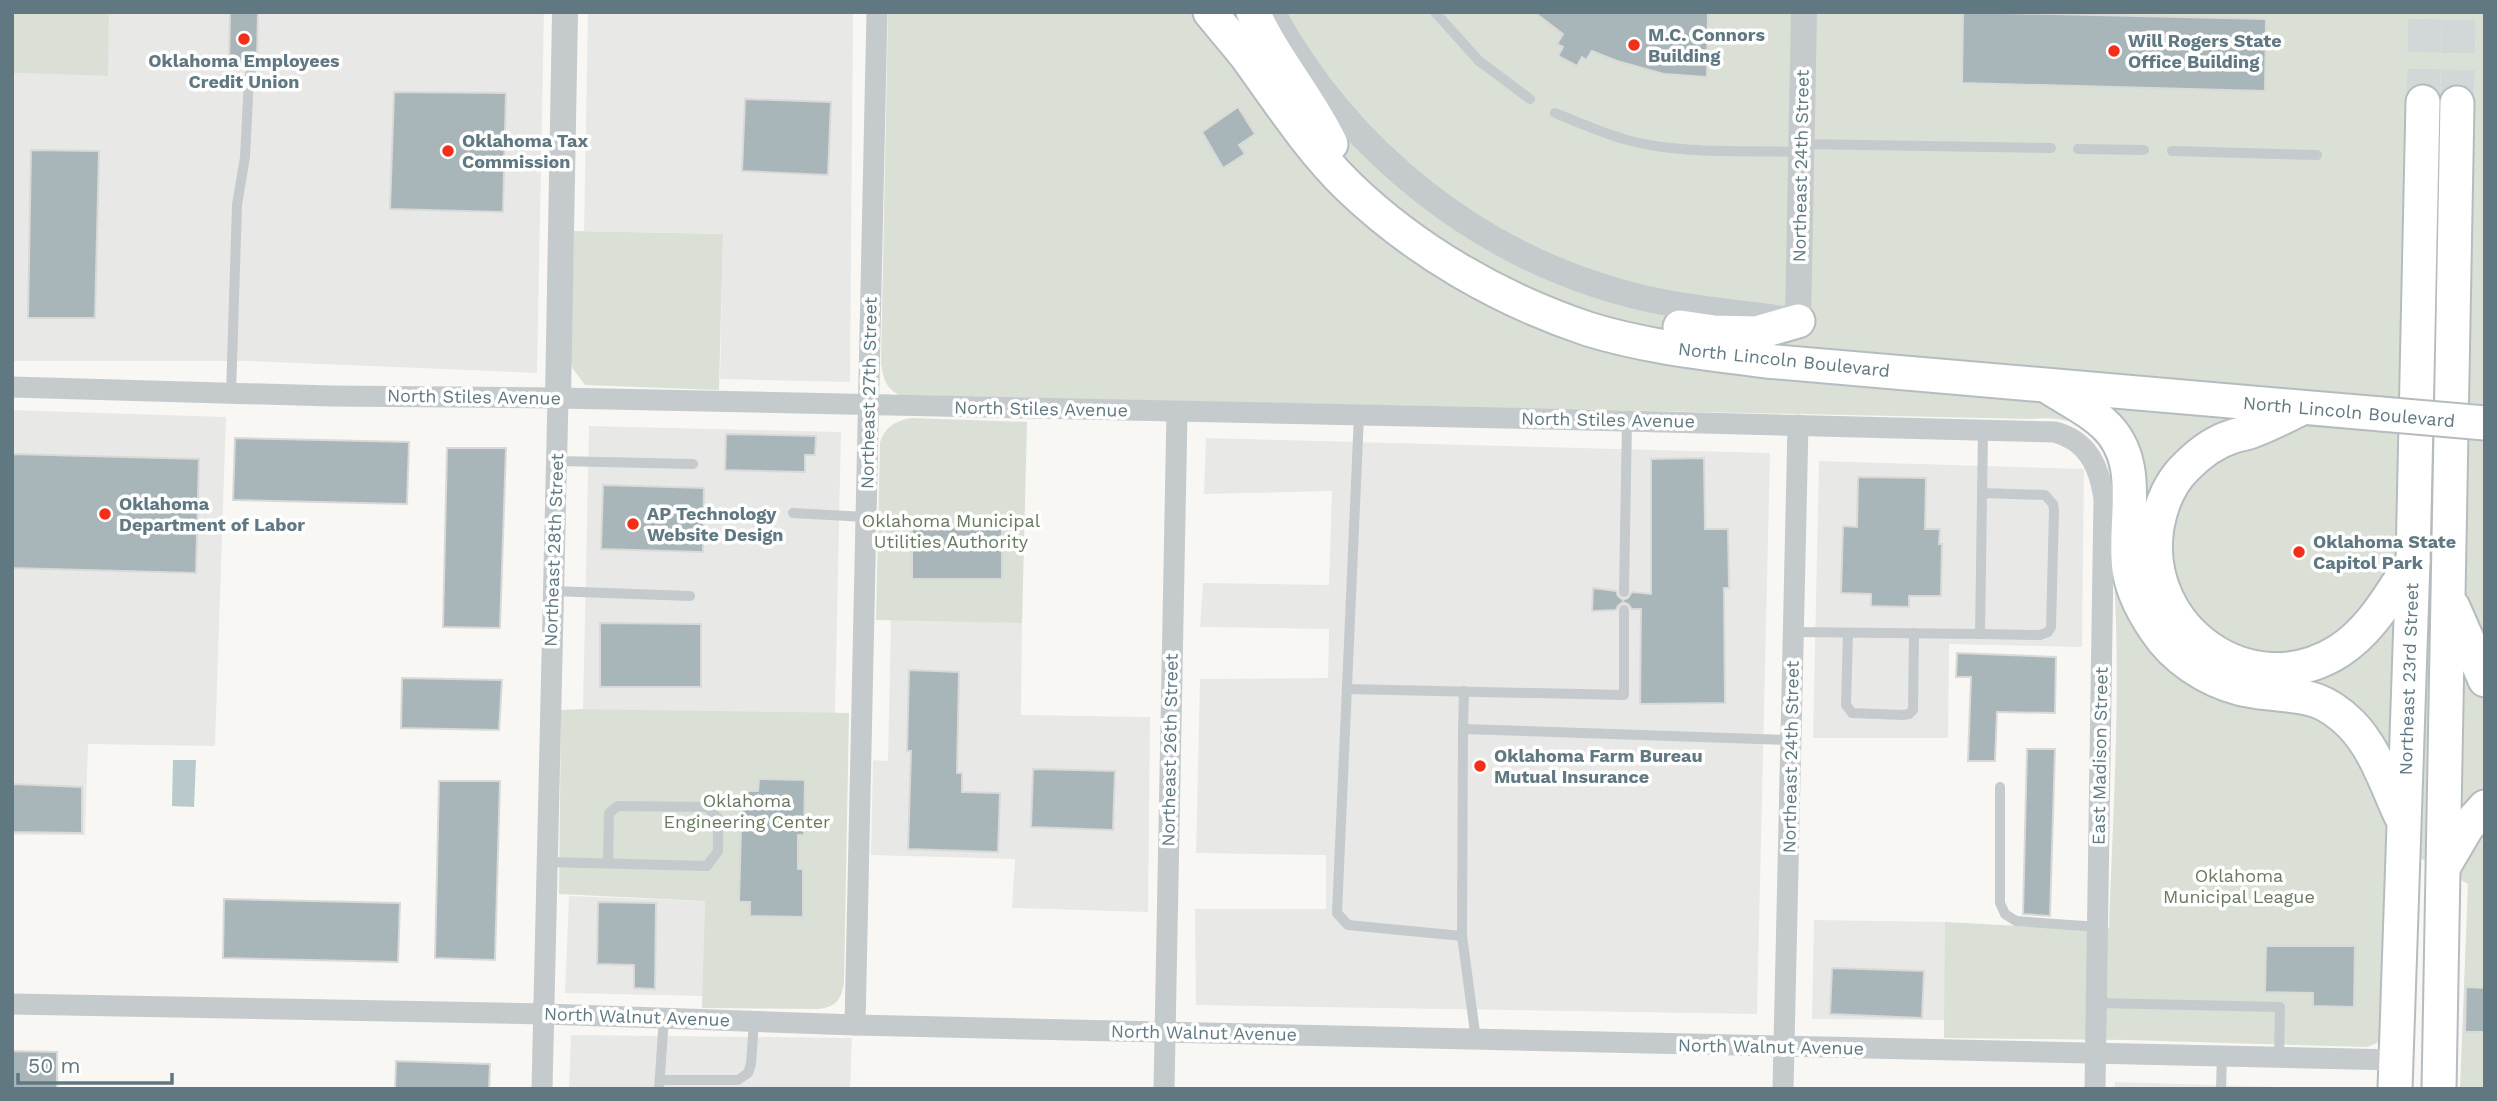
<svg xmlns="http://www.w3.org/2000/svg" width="2497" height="1101" font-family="'Work Sans',sans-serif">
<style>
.built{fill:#e8e9e7}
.green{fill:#dae0d5}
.water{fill:#bacacc}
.building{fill:#a8b5b9;stroke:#d9d9d7;stroke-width:2}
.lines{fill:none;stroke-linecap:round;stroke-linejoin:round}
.primary-tunnel{stroke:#d2d7d8;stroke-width:33;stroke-dasharray:33 17;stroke-linecap:butt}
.primary-casing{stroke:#b5bcbf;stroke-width:37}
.service{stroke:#c5cacd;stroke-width:10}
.minor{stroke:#c5cacd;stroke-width:21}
.tertiary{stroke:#c5cacd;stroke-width:26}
.primary{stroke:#fff;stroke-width:33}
.primary-bridge-casing{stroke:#b5bcbf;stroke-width:37;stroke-linecap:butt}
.primary-bridge{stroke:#fff;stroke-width:33}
.poi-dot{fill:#f32e19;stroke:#fff;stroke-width:2.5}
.labels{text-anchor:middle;stroke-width:7;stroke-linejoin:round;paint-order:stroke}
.poi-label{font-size:18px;font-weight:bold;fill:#607882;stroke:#fff;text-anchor:start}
.street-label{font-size:18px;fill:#607882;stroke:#fff}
.park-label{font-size:18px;fill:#677a5f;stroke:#fff}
</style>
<rect width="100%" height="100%" fill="#f8f7f4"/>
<!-- built -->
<g class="built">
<polygon points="109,12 544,12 537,373 250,361 12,361 12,73 107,76"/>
<polygon points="588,12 853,12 850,382 720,379 723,234 584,231"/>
<polygon points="12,410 226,417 215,746 88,744 85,835 12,835"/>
<polygon points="589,426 841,432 835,714 583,709"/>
<polygon points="1206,438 1770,453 1757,1014 1196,1005 1195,909 1326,909 1326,855 1196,853 1200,679 1328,678 1329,629 1200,627 1203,583 1329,585 1332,491 1204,494"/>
<polygon points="1819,461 2084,469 2082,647 1949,644 1948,738 1813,738"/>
<polygon points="891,619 1022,623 1021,715 1150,717 1148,912 1012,908 1015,859 871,855 873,760 888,761"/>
<polygon points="569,896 705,901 704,996 565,993"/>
<polygon points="1814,920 1945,922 1945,1020 1812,1019"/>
<polygon points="571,1035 852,1038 850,1089 569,1089"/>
<polygon points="2115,1082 2347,1089 2115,1089"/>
</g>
<!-- green -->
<g class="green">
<polygon points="12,12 109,12 108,76 12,73"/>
<path d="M 888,12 L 2485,12 L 2485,1089 L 2460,1089 L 2468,884 L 2385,839 L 2387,930 L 2383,1034 L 2377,1043 L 2367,1047 L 2128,1040 L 1944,1038 L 1945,922 L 2078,929 L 2109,928 C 2113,811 2121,693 2114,577 C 2112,538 2121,498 2109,460 C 2098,425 2065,415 2032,419 L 899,395 C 885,387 884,379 881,364 Z"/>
<polygon points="574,231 723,234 719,390 585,385 573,369 570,359"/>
<path d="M 912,418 L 1027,422 L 1022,623 L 876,620 L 880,443 C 884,427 897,420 912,418 Z"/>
<path d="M 583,709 L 849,713 L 844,983 C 841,1000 836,1007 818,1009 L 702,1008 L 705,901 L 559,894 L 561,710 Z"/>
</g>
<!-- water -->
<polygon class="water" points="173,760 196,760 194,807 172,806"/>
<!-- building -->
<g class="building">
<polygon points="258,12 257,60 250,58 244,65 229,65 230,13"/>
<polygon points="1534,12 1708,12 1707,77 1664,74 1617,61 1592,51 1586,60 1582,57 1577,66 1558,56 1563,47 1557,44 1563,34"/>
<polygon points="1963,12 2266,19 2265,91 1962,83"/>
<polygon points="394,92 506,93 503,212 390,209"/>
<polygon points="745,99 831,102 828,175 742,171"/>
<polygon points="1238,107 1255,134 1239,145 1245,154 1223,168 1202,132"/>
<polygon points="31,150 99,151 95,318 28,318"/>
<polygon points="726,434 816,436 815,455 805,455 805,472 725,470"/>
<polygon points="235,438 409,442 407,504 233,500"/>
<polygon points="447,448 506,448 500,628 443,627"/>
<polygon points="12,454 199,459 196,573 12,568"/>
<polygon points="1704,458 1705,529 1728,529 1729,588 1724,588 1725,703 1640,704 1641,609 1632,609 1628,604 1623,602 1618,606 1616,610 1592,611 1593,588 1616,591 1618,596 1623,600 1628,598 1632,592 1651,594 1651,459"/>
<polygon points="1858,477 1926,478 1925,529 1940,529 1939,544 1942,544 1941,596 1909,596 1909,607 1871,606 1871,594 1841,593 1843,526 1857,527"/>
<polygon points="603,485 704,488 703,552 601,549"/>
<polygon points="912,527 1002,528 1002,579 912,579"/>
<polygon points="600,623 701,624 701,687 600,687"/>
<polygon points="1957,653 2056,657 2055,713 1997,712 1995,761 1968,761 1971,677 1956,677"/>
<polygon points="909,670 959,672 957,773 962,773 962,792 1000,793 998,852 908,849 911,751 907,751"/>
<polygon points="402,678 502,680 499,730 401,728"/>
<polygon points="2027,749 2055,749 2050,916 2023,914"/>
<polygon points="1033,769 1115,771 1113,830 1031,827"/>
<polygon points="759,779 805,780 804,835 798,835 798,869 803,869 803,917 750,916 750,902 739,902 742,791 758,791"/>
<polygon points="439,781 500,781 495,960 435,958"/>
<polygon points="12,784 82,787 82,833 12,832"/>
<polygon points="224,899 400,903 398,962 223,958"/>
<polygon points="598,902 656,903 655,989 634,988 634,965 597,964"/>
<polygon points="2266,946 2355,946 2354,1007 2313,1006 2313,993 2265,992"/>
<polygon points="1832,968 1924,971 1922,1018 1830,1014"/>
<polygon points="2466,987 2485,988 2485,1032 2465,1032"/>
<polygon points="12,1051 57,1052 57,1089 12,1089"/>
<polygon points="396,1061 490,1064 489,1089 395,1089"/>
</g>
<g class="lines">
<!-- primary-tunnel -->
<g class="primary-tunnel">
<polyline points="2423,102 2425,12"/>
<polyline points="2457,103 2459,12"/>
</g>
<!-- primary casing -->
<g class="primary-casing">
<g id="primary">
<path d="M 1210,12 C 1222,27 1235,42 1247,57 C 1279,101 1309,148 1348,186 C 1415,251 1501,300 1588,329 C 1646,347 1706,353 1766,361 L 2381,414"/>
<path d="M 1253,12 C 1274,59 1309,98 1331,144"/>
<polyline points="1680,327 1714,332 1756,333 1798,321"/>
<path d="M 2050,388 C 2067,399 2088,409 2103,423 C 2146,461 2122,521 2129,569 C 2133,596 2147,619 2163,640 C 2185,667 2220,686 2253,691 C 2295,698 2317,690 2351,724 C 2375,748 2387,786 2401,816"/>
<path d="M 2300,409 C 2284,417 2268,425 2252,431 C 2245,434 2238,434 2231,437 C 2215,442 2199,454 2187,466 C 2170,482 2161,504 2157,527 C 2141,628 2250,707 2339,651 C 2373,629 2391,593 2413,561"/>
<polyline points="2453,607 2485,680"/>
<polyline points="2444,866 2467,827 2485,807"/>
<polyline points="2395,1089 2413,561 2423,102"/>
<polyline points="2439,1089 2457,103"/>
</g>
</g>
<!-- service -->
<g class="service">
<polyline points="1435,12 1479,61 1530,99"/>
<path d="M 1555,113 C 1579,123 1602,133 1627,140 C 1682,155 1744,150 1801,152"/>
<polyline points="1801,144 2051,148"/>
<polyline points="2078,149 2144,150"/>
<polyline points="2172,151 2317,155"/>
<polyline points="231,394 237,205 245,157 249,79 252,66"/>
<polyline points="1359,415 1337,913 1348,925 1462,936"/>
<polyline points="556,461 693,464"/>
<polyline points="793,513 866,517"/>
<polyline points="552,591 690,596"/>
<polyline points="1624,592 1627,421"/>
<polyline points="1793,632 1980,634 1983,431"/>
<polyline points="1848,633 1846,705 1852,713 1903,715 1909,714 1913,710 1914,633"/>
<polyline points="1980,634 2040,635 2048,632 2051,627 2054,510 2053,504 2045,495 1982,493"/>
<polyline points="1347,689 1624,695 1624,610"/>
<polyline points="1463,729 1464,691"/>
<polyline points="2000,787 2000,903 2005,914 2016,921 2098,927"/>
<polyline points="547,862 707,866 718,851 718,818 707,807 618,806 609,813 608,863"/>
<polyline points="2097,1003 2280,1007 2279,1058"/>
<polyline points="1476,1040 1462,936 1463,729 1791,740"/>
<polyline points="660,1080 738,1080 748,1073 751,1064 754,1021"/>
<polyline points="659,1089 664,1018"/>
<polyline points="2221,1089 2222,1056"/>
</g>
<!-- minor -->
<g class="minor">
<path d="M 12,387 L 331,396 L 558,398 L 1504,418 L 2055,432 C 2088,441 2099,466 2104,498 L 2095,1089"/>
<polyline points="12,1004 545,1014 855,1025 2396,1060"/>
<polyline points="855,1025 877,12"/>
<polyline points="542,1089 558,398"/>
<polyline points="1164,1089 1177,412"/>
<polyline points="1783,1089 1798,425"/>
</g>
<!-- tertiary -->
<g class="tertiary">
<path d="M 1272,12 C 1348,152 1480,257 1635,296 C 1688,309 1743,313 1798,321 L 1804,12"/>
<polyline points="558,398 565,12"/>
</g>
<!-- primary -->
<use href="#primary" class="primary"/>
<!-- primary-bridge casing -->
<g class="primary-bridge-casing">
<polyline id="primary-bridge" points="2381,414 2485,423"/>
</g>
<!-- primary-bridge -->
<use href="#primary-bridge" class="primary-bridge"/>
</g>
<!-- markers -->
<g class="poi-dot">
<circle cx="244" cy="39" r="7"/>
<circle cx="1634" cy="45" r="7"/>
<circle cx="2114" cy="51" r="7"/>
<circle cx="448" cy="151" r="7"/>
<circle cx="105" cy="514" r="7"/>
<circle cx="633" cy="524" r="7"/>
<circle cx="2299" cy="552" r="7"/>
<circle cx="1480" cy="766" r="7"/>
</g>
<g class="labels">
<!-- poi labels -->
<g class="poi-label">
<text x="1648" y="41">M.C. Connors<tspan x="1648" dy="21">Building</tspan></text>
<text x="2128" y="47">Will Rogers State<tspan x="2128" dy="21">Office Building</tspan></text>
<text x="244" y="67" text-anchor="middle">Oklahoma Employees<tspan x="244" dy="21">Credit Union</tspan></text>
<text x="462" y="147">Oklahoma Tax<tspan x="462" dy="21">Commission</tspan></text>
<text x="119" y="510">Oklahoma<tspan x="119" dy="21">Department of Labor</tspan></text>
<text x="647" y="520">AP Technology<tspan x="647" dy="21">Website Design</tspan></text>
<text x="2313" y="548">Oklahoma State<tspan x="2313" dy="21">Capitol Park</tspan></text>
<text x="1494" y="762">Oklahoma Farm Bureau<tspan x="1494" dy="21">Mutual Insurance</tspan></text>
</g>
<!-- street labels -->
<g class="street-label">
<text transform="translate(1801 166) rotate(-89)" y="6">Northeast 24th Street</text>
<text transform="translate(1784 360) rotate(6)" y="6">North Lincoln Boulevard</text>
<text transform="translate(869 393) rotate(-89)" y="6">Northeast 27th Street</text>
<text transform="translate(474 397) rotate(1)" y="6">North Stiles Avenue</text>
<text transform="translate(1041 409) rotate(1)" y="6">North Stiles Avenue</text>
<text transform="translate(2349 412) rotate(5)" y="6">North Lincoln Boulevard</text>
<text transform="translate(1608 420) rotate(1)" y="6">North Stiles Avenue</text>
<text transform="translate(554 550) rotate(-88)" y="6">Northeast 28th Street</text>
<text transform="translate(2409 679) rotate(-88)" y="6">Northeast 23rd Street</text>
<text transform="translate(1170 750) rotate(-89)" y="6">Northeast 26th Street</text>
<text transform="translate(2100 756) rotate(-89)" y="6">East Madison Street</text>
<text transform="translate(1791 757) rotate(-89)" y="6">Northeast 24th Street</text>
<text transform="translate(637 1017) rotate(2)" y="6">North Walnut Avenue</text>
<text transform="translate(1204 1033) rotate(1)" y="6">North Walnut Avenue</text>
<text transform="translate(1771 1047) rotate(1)" y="6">North Walnut Avenue</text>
</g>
<!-- park labels -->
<g class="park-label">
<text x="951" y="527">Oklahoma Municipal<tspan x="951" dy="21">Utilities Authority</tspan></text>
<text x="747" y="807">Oklahoma<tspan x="747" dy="21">Engineering Center</tspan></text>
<text x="2239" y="882">Oklahoma<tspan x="2239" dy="21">Municipal League</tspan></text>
</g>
</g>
<!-- border -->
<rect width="2497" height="1101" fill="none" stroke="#607882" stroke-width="28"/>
<!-- scale -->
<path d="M18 1073v10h154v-10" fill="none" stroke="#607882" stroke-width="3.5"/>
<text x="28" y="1073" font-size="21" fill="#607882" stroke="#ffffff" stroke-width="5" paint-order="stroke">50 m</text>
</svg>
